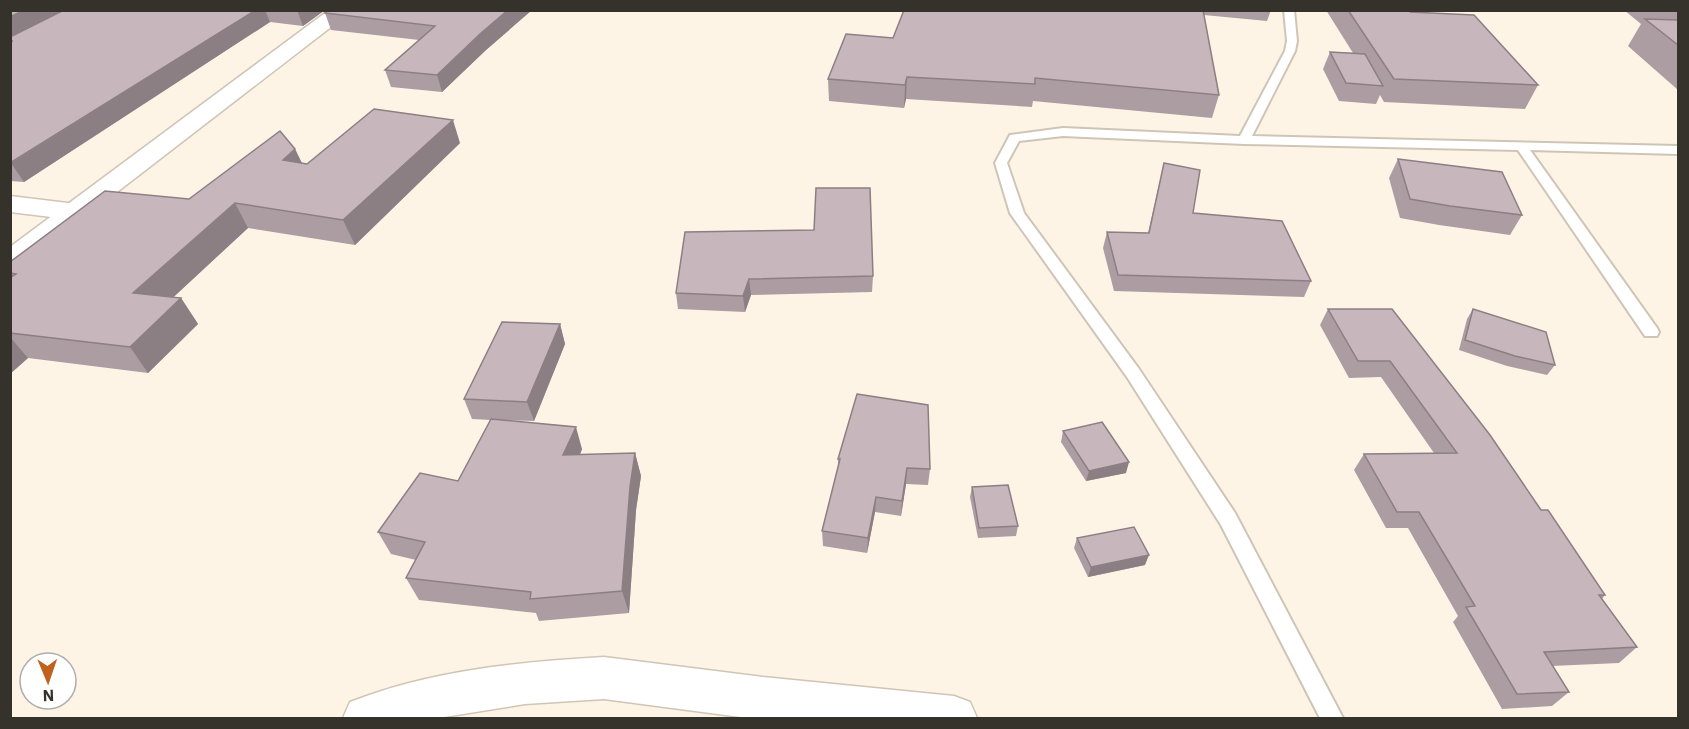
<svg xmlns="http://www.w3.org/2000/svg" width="1689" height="729" font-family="'IBM Plex Sans',sans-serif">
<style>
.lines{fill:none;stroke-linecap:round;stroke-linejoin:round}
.lane-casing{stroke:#cfc5b7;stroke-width:4}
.street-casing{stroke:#cfc5b7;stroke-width:3}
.secondary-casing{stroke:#cfc5b7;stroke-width:3}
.lane{fill:#fff;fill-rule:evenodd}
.street{fill:#fff;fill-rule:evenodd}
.secondary{fill:#fff;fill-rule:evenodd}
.wall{fill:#ac9da3}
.shaded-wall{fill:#8c7f84}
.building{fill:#c8b6bd;stroke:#8c7f84;stroke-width:1.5}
</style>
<rect width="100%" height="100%" fill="#fef4e5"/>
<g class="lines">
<!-- lane casing -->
<g class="lane-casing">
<polygon id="lane" points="1284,10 1294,10 1297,41 1295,51 1252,136 1678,146 1678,154 1530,150 1657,328 1659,332 1657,336 1645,336 1518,150 1244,144 1063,136 1019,141 1007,163 1024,213 1139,369 1235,513 1343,718 1320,718 1221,525 1127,377 1010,213 995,163 1010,135 1063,128 1240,136 1285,51 1287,41"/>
</g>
<!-- street casing -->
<g class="street-casing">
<g id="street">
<polygon points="10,196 76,204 86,206 90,212 86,218 76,220 10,212"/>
<path d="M 604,657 L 763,677 L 954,696 L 970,702 L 977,718 L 748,718 L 604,699 L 525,704 L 438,718 L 343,718 L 350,702 C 431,670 518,662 604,657 Z"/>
</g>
</g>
<!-- secondary casing -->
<g class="secondary-casing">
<polygon id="secondary" points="329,10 353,10 20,267 10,270 10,247"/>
</g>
<!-- lane -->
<use href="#lane" class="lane"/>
<!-- street -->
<use href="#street" class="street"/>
<!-- secondary -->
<use href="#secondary" class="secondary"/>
</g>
<!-- wall -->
<g class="wall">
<polygon points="10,10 325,10 303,26 270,22 24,182 10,181"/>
<polygon points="328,10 532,10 486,50 442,92 391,87 385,70 419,40 331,30 325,13"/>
<polygon points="777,10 797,10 796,12"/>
<polygon points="904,10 1271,10 1267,21 1204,15 1219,95 1212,118 1033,101 1032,107 906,99 904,108 829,101 828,79 893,38"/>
<polygon points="1326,10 1409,10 1538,85 1525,109 1384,102 1380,95 1376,104 1339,101 1323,69 1330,52 1353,53"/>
<polygon points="1624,10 1678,10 1678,90 1628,46 1641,24"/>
<polygon points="460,143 355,245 248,228 173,297 181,298 198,324 148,373 28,358 10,374 10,262 189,199 295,149 302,163 307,164"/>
<polygon points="1398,159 1522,215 1510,235 1439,225 1400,218 1389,178"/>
<polygon points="1164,163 1193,213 1311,281 1304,297 1114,291 1103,248 1107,232 1148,233"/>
<polygon points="685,232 873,276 872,292 751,295 745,312 678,309 676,293"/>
<polygon points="1328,309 1392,309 1605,595 1602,599 1637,647 1619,663 1552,666 1569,692 1552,706 1502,709 1453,622 1458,616 1408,528 1386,528 1354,470 1364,454 1434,453 1381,377 1349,378 1320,325"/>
<polygon points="1473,309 1555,365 1547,375 1507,366 1459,350 1467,319"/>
<polygon points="560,324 565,344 534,421 504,420 582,449 580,455 635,453 641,476 636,510 629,613 539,621 536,613 419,600 406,578 416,560 391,554 378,532 458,481 491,420 472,419 464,399"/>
<polygon points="1063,431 1126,473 1086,481 1061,442"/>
<polygon points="838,459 930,469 928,485 906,484 901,516 875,512 867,553 823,546 822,531 838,468"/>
<polygon points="972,487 1018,526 1016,536 978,538 970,497"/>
<polygon points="1077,538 1145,565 1088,577 1074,548"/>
</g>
<!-- shaded-wall -->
<g class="shaded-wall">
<polygon points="24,10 65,10 10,39 10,17"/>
<polygon points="256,10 265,10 270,22 24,182 11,163"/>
<polygon points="297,10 325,10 303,26"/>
<polygon points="508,10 532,10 486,50 442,92 437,75 481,33"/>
<polygon points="907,77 906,99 904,108 905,85"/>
<polygon points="453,120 460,143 355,245 343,220"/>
<polygon points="295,149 307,174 283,160"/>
<polygon points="235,203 248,228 150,319 133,293"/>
<polygon points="749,279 751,295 745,312 743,296"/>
<polygon points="181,298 198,324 148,373 130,347"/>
<polygon points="560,324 565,344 534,421 527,402"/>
<polygon points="10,337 28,358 10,374"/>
<polygon points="576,427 582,449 570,478 563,455"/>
<polygon points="635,453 641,476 636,510 629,613 622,591 630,487"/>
<polygon points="1129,462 1126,473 1086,481 1089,471"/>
<polygon points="907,468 906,484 901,516 902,501"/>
<polygon points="876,497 875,512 867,553 868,538"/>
<polygon points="1149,555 1145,565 1088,577 1091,567"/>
</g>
<!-- building -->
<g class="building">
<polygon points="10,10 24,10 10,17"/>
<polygon points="64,10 256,10 10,163 10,42 13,41 10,41 10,37"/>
<polygon points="328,10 508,10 481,33 437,75 385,70 435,26 325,13"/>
<polygon points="904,10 1203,10 1219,95 1035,78 1035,84 907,77 905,85 828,79 846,34 893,38"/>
<polygon points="1348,10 1409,10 1410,12 1474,15 1538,85 1394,79"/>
<polygon points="1645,19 1678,20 1678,45"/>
<polygon points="1330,52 1365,54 1383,86 1346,83"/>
<polygon points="374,109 453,120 343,220 235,203 133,293 181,298 130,347 10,333 10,278 16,274 10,273 10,262 105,191 189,199 280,131 295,149 283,160 307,164"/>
<polygon points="1398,159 1502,172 1522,215 1450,206 1410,199"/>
<polygon points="1164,163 1200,170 1193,213 1282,221 1311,281 1118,275 1107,232 1149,233"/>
<polygon points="816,188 870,188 873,276 749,279 743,296 676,293 685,232 814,230"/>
<polygon points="1328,309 1392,309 1490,435 1541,510 1548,510 1605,595 1599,595 1637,647 1544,652 1569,692 1517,694 1466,607 1475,606 1419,512 1397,512 1364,454 1457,453 1390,361 1358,361"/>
<polygon points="1473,309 1546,332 1555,365 1515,356 1465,340"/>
<polygon points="502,322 560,324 527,402 464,399"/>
<polygon points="857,394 928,405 930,469 907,468 902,501 876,497 868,538 822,531 840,459 838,459"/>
<polygon points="491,419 576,427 563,455 635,453 630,487 622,591 530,599 531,592 406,578 425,542 378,532 420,473 458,481"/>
<polygon points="1102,422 1129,462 1089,471 1063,431"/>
<polygon points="1008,485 1018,526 979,528 972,487"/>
<polygon points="1134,527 1149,555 1091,567 1077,538"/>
</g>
<!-- border -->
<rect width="1689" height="729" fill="none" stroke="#35312b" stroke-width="24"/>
<!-- north arrow -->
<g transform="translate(48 681) rotate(178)"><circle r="28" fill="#ffffff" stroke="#aeadaa" stroke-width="1.5"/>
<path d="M0-4.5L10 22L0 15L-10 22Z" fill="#c0611c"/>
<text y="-9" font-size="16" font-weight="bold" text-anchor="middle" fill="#35312b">N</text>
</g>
</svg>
